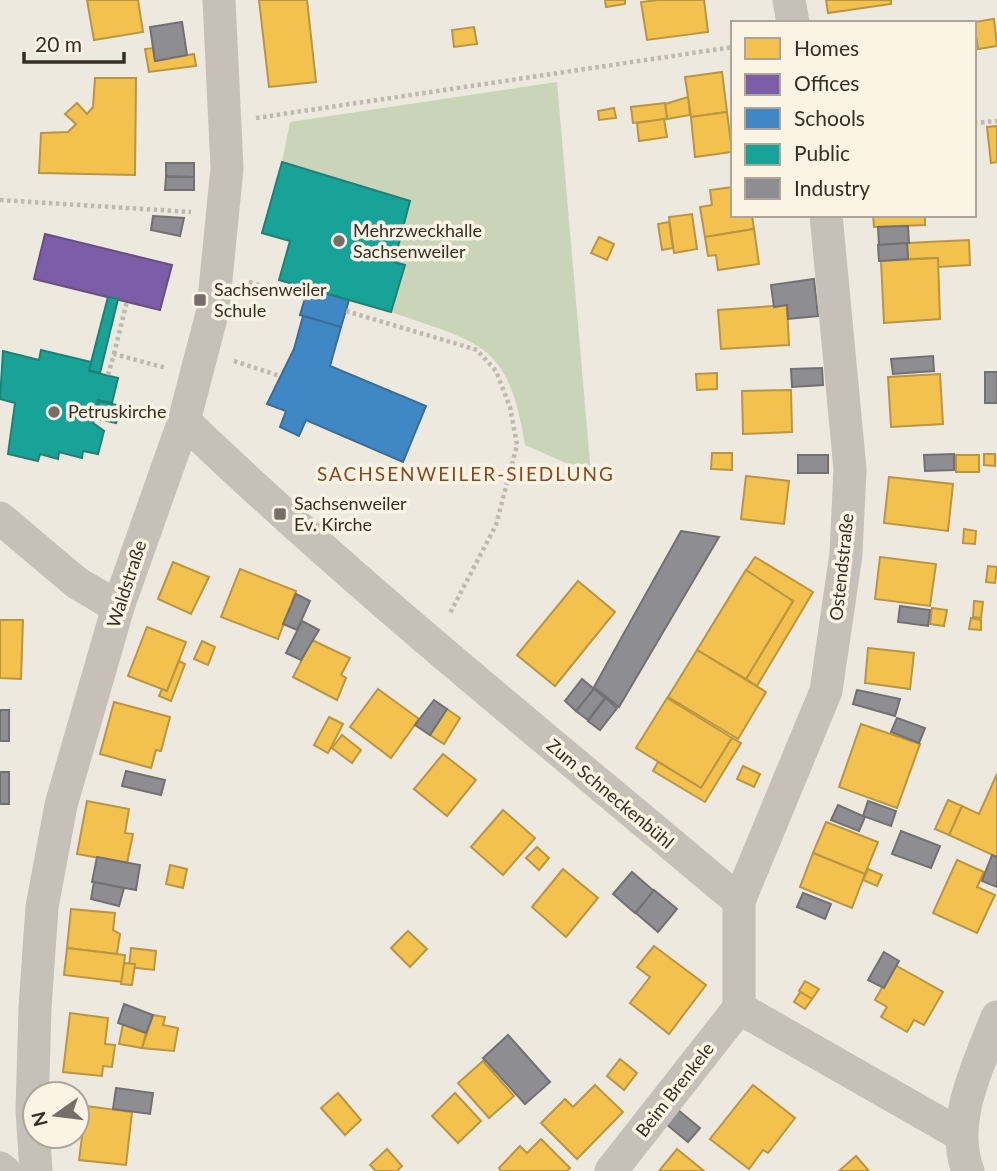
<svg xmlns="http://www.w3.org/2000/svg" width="997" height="1171" font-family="Lato,sans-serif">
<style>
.green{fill:#cad4b8}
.homes{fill:#f2c14e;stroke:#ba9542;stroke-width:2}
.offices{fill:#7b5ea7;stroke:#675080;stroke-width:2}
.schools{fill:#3f88c5;stroke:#3d6d95;stroke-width:2}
.public{fill:#17a398;stroke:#218076;stroke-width:2}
.industry{fill:#8d8d92;stroke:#737072;stroke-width:2}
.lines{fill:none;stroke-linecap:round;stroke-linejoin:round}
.path{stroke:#bfb9b0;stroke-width:4.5;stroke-dasharray:3.5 3.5;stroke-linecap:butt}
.minor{stroke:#c6c0b8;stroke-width:33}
.poi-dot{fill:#776f67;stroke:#fbf4e5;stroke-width:2.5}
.labels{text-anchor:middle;stroke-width:7;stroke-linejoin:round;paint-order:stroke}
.poi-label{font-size:18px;fill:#372e26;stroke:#fbf4e5;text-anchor:start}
.street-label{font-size:18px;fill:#372e26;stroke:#fbf4e5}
.neighbourhood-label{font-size:19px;letter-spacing:2px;fill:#8c4619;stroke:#fbf4e5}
</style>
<rect width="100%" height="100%" fill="#ede9df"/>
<!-- green -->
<path class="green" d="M 557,82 L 591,474 L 525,445 C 508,341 481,344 391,312 L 405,265 L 394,262 L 410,201 L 282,162 L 290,122 Z"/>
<!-- homes -->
<g class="homes">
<polygon points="87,0 138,0 143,32 94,40"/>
<polygon points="259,0 307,0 316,82 269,87"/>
<polygon points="605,0 625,0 625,4 606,7"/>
<polygon points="658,0 704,0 708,32 647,40 641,2"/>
<polygon points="826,0 891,0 891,4 828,13"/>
<polygon points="994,19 997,46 978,49 974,22"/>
<polygon points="474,27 477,44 454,47 452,30"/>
<polygon points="153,48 155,61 194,54 196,66 149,72 145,49"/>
<polygon points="722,72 727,112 691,117 685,77"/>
<polygon points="95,78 136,78 135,175 39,173 41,133 68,132 76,124 65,114 77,103 87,114 93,107"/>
<polygon points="688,97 690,115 667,119 665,104"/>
<polygon points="665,103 667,119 633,123 631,107"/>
<polygon points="614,108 616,118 599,120 598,111"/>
<polygon points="727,112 732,152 695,157 691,117"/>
<polygon points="664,119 667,137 639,141 637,123"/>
<polygon points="997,126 997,162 991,163 987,127"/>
<polygon points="733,187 733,215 752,215 754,229 705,237 700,207 712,205 710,190"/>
<polygon points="692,214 697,249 674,253 669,217"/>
<polygon points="873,215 925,215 925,225 874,227"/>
<polygon points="669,222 673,248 662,250 658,224"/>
<polygon points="754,229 759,264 718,270 716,255 708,256 705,237"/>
<polygon points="599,237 614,244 607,260 591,253"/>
<polygon points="969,240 970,265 938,267 938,258 908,259 907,243"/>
<polygon points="938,258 940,319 884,323 881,261"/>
<polygon points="787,305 789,345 721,349 718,310"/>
<polygon points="717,373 717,389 697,390 696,374"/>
<polygon points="940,374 943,424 891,427 888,377"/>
<polygon points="791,390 792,432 743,434 742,391"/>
<polygon points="712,453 732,453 732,470 711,469"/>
<polygon points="984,454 995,454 995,466 984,465"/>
<rect x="956" y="455" width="23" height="17"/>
<polygon points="746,476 789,481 784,524 741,519"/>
<polygon points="889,477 953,484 948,531 884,523"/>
<polygon points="964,529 976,531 975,544 963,543"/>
<polygon points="755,557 813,592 757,686 746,679 793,601 745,572"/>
<polygon points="880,557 936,564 930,606 875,599"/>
<polygon points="173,562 209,577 191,614 158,599"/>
<polygon points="988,566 997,567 995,583 986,582"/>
<polygon points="240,569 296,591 278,639 221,617"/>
<polygon points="746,570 793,601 746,679 697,650"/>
<polygon points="578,581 615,612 555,686 517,655"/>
<polygon points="974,601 983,602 981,618 973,617"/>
<polygon points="932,608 947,610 944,626 930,624"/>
<polygon points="971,618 981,620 981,630 969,629"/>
<polygon points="0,620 23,620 21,679 0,678"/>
<polygon points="147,627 186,642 167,691 128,676"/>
<polygon points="312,640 350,658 341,675 346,678 337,700 293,677"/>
<polygon points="202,641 215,647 208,665 194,659"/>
<polygon points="868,648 914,653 910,689 865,683"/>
<polygon points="697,650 766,692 738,739 668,697"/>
<polygon points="179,661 185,664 171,701 159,696 162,689 167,691"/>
<polygon points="378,689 419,719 391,758 350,727"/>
<polygon points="667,698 732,738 701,788 636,748"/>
<polygon points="114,702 170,717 161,751 156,750 151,768 100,754"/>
<polygon points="447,709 460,718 444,744 430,735"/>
<polygon points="329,717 343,724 328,753 314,745"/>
<polygon points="861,724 920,744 897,808 839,787"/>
<polygon points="342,735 361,750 352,763 332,748"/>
<polygon points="732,738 741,743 705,802 653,771 658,762 701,788"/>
<polygon points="443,754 476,780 447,816 414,789"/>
<polygon points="743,766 760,774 754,787 737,779"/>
<polygon points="997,774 997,857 949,835 962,806 979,814"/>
<polygon points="948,800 962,806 949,835 935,829"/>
<polygon points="87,801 129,809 125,833 133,834 127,863 77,854"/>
<polygon points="503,810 535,838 503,875 471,847"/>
<polygon points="826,822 878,842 865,874 813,853"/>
<polygon points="537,847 549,858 539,870 526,858"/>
<polygon points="813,853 865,874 852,908 800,887"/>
<polygon points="957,860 984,872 977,887 995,895 977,933 933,913"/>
<polygon points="170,865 187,869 183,888 166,884"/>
<polygon points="563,869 598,898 566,937 532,907"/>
<polygon points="868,869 882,875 877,886 863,880"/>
<polygon points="71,909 115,913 113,930 120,934 117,954 67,948"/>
<polygon points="408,931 427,949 410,967 391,948"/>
<polygon points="654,946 706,985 669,1034 630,1003 650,977 637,967"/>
<polygon points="67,948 125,955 122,982 64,975"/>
<polygon points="131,948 156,951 154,970 129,967"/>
<polygon points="124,963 135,964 132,985 121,984"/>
<polygon points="895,965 943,992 924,1025 914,1020 907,1032 881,1017 887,1007 875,1000"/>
<polygon points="805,981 819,989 812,999 799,991"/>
<polygon points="800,992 812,999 805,1009 794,1002"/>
<polygon points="70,1013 108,1018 105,1044 115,1045 112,1067 103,1066 102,1076 63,1072"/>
<polygon points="153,1015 165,1017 163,1025 178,1028 174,1051 142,1048"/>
<polygon points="123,1024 146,1033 142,1048 119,1044"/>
<polygon points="620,1059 637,1073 624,1090 607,1076"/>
<polygon points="483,1061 514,1096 489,1118 458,1083"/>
<polygon points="595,1085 623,1112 577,1159 541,1123 565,1099 573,1107"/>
<polygon points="753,1085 795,1118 768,1153 763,1150 749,1169 710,1139"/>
<polygon points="338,1093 361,1120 345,1135 321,1108"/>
<polygon points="455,1093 481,1121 458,1143 432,1116"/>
<polygon points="86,1106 132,1112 126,1165 79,1160"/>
<polygon points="541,1139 570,1168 567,1171 501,1171 499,1168 520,1146 527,1153"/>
<polygon points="387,1149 402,1166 397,1171 376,1171 370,1165"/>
<polygon points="677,1149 704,1171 659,1171"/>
<polygon points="856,1156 869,1171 839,1171"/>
</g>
<!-- offices -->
<polygon class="offices" points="45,234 172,265 160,310 34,279"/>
<!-- schools -->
<g class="schools">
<polygon points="308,288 349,300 341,327 300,315"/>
<polygon points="303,316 341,327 330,366 426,406 403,462 306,420 299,436 280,427 286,411 267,404 294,349"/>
</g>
<!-- public -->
<g class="public">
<polygon points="282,162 410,201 394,262 405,265 391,312 279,280 290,241 262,233"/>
<polygon points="108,297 118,299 100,373 89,370"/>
<polygon points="41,350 91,362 89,371 118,378 112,403 98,400 93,423 104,431 98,454 83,451 82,458 59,452 58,459 40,454 38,461 8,454 15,403 0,399 3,351 39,360"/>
<polygon points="99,401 121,406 116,423 94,418"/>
</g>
<!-- industry -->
<g class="industry">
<polygon points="182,22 187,55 155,61 150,27"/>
<polygon points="166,163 194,163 194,177 166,176"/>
<polygon points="166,177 194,177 194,190 165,190"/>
<polygon points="153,216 184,218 180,236 151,230"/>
<polygon points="908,226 909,243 879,245 878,227"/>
<polygon points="907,243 908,259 879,261 878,245"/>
<polygon points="814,279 818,316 788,319 787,305 774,307 771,285"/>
<polygon points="933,356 934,371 893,374 891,359"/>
<polygon points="822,368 823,385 792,387 791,369"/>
<rect x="985" y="372" width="12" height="31"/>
<polygon points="954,454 954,470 925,471 924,455"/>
<rect x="798" y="455" width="30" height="18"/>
<polygon points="681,531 719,537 619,707 594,687"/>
<polygon points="296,594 310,601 297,630 283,624"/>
<polygon points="900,606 930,610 928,626 898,622"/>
<polygon points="302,621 319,630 301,660 286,653"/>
<polygon points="582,679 594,689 576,711 565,701"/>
<polygon points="594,689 605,698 588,720 576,711"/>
<polygon points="857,690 900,699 895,716 853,704"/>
<polygon points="606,698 617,708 600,730 588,721"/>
<polygon points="434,700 447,709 430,735 415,725"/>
<rect x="0" y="710" width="9" height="31"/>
<polygon points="897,718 925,728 919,743 891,732"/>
<polygon points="126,771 165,780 161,795 122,786"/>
<rect x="0" y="772" width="9" height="32"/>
<polygon points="868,801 896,811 891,826 863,816"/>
<polygon points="838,805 865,817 859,831 831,820"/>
<polygon points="901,831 940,846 931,868 892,854"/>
<polygon points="992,855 997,857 997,887 982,881"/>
<polygon points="97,857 140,865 136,890 92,882"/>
<polygon points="632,872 654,891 635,913 613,894"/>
<polygon points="94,882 124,888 119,906 91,899"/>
<polygon points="654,890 677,909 658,932 636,913"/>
<polygon points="803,893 831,904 825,919 797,907"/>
<polygon points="884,952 899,961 884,988 868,980"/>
<polygon points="124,1004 153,1015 146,1033 118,1023"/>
<polygon points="508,1035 550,1082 525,1104 483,1058"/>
<polygon points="116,1088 153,1093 150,1114 113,1109"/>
<polygon points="672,1105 700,1128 688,1142 660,1119"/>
</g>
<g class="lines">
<!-- path -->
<g class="path">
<polyline points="256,118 733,47"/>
<polyline points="974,123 997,121"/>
<polyline points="0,200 191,212"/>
<polyline points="249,282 305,299"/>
<polyline points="308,300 311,289"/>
<polyline points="346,311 477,350 496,371 510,407 517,445 496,525 449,615"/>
<polyline points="114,354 127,301"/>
<polyline points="234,361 280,376"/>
<polyline points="108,375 114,354 166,368"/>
</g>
<!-- minor -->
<g class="minor">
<polyline points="789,0 793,23"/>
<path d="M 184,421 C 361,591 552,743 739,901 L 739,1008 L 961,1135"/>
<polyline points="0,518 77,583 118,607"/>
<polyline points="739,901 826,691 846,554 850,469 826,215"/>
<polyline points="0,1168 4,1171"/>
<polyline points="36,1171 32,1110 35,1008 42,907 61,805 118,607 184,421 213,310 227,168 219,0"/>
<polyline points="611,1171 739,1008"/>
<path d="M 968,1171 C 949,1121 979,1064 997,1017"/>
</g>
</g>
<!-- markers -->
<g class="poi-dot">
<circle cx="339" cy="241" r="7"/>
<rect x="193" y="293" width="14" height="14" rx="3.5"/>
<circle cx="54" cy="412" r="7"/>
<rect x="273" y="507" width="14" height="14" rx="3.5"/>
</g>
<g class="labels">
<!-- poi labels -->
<g class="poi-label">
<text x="353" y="237">Mehrzweckhalle<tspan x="353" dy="21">Sachsenweiler</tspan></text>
<text x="214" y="296">Sachsenweiler<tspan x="214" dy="21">Schule</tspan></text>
<text x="68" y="418">Petruskirche</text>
<text x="294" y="510">Sachsenweiler<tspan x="294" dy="21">Ev. Kirche</tspan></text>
</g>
<!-- street labels -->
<g class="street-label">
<text transform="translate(842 567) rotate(-84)" y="6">Ostendstraße</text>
<text transform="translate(127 584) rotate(-72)" y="6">Waldstraße</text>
<text transform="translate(610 794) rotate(40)" y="6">Zum Schneckenbühl</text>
<text transform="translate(675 1090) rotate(-52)" y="6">Beim Brenkele</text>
</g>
<!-- neighbourhood labels -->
<g class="neighbourhood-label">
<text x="466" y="481">SACHSENWEILER-SIEDLUNG</text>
</g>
</g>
<!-- legend -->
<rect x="731" y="21" width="245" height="196" fill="#fbf4e5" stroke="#ada599" stroke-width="2"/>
<rect x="745" y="38" width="35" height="21" fill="#f2c14e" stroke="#ada599" stroke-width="2"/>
<text x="794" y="56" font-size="21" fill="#372e26">Homes</text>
<rect x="745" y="74" width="35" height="21" fill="#7b5ea7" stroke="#ada599" stroke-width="2"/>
<text x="794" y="91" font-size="21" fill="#372e26">Offices</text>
<rect x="745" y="108" width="35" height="21" fill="#3f88c5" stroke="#ada599" stroke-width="2"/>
<text x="794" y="126" font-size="21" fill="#372e26">Schools</text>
<rect x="745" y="144" width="35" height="21" fill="#17a398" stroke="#ada599" stroke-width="2"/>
<text x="794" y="161" font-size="21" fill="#372e26">Public</text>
<rect x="745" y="178" width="35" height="21" fill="#8d8d92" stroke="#ada599" stroke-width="2"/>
<text x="794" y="196" font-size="21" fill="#372e26">Industry</text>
<!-- north arrow -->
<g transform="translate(56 1115) rotate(256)"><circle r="33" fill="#fbf4e5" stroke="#ada599" stroke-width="2"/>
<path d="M0-5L12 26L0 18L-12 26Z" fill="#776f67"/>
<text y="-10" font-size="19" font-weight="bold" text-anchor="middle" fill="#372e26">N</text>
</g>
<!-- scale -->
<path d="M24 52v10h100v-10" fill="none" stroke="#372e26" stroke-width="3.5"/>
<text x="35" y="52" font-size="21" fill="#372e26" stroke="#fbf4e5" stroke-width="5" paint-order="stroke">20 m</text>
</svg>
